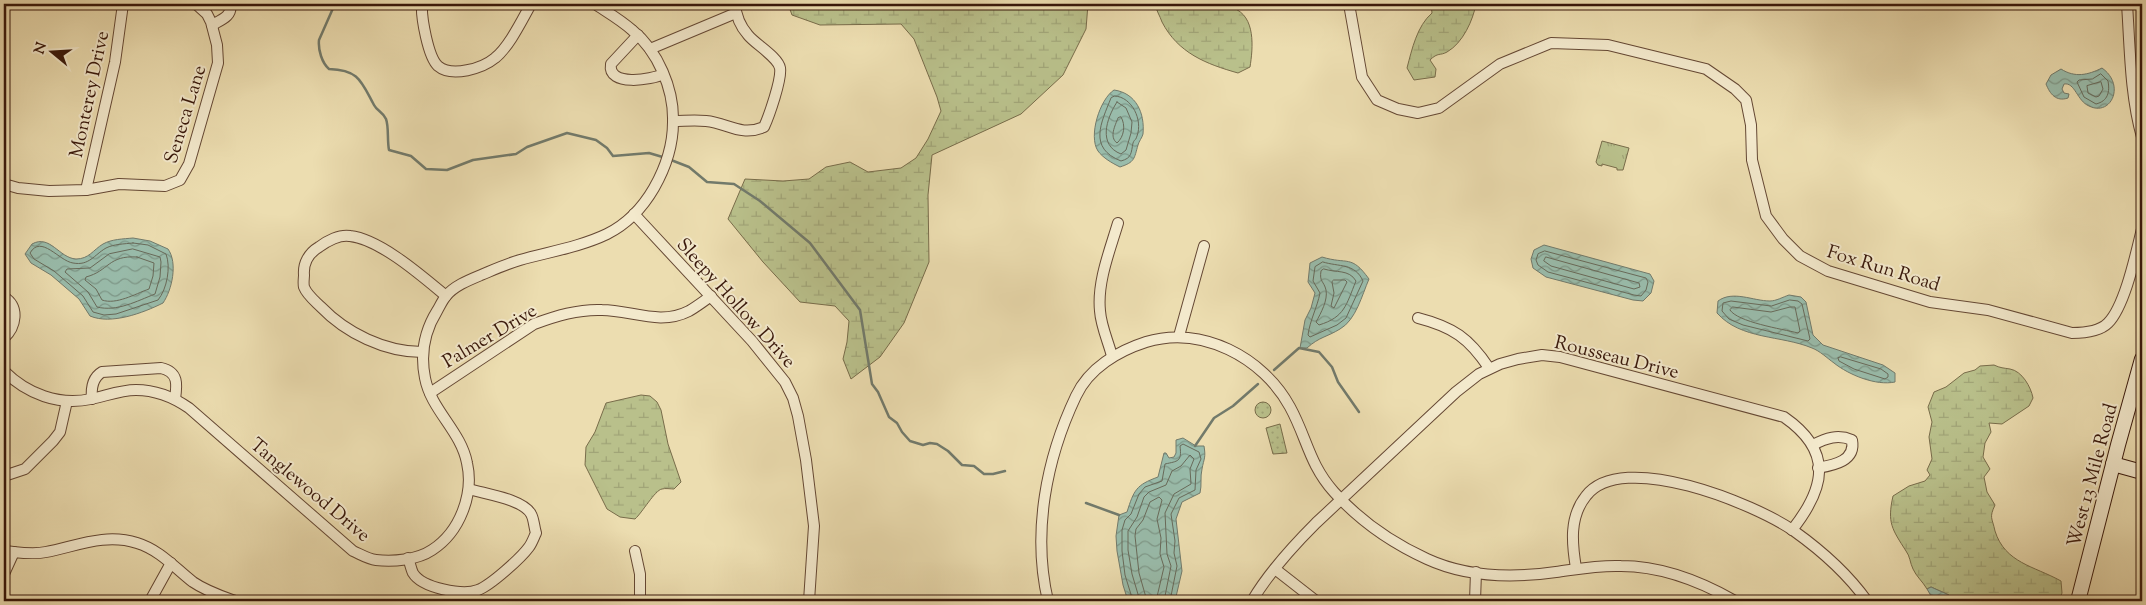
<svg xmlns="http://www.w3.org/2000/svg" width="2146" height="605" font-family="'Sorts Mill Goudy',serif">
<style>
.grass{fill:url(#grass-tufts);stroke:#786c4a}
.wetland{fill:url(#wetland-marsh);stroke:#786c4a}
.park{fill:url(#park-dots);stroke:#786c4a}
.water{fill:url(#water-waves);stroke:#727a6b}
.lines{fill:none;stroke-linecap:round;stroke-linejoin:round}
.shore{stroke:#686a5a;stroke-width:1}
.stream{stroke:#727a6b;stroke-width:2.5}
.street-casing{stroke:#654834;stroke-width:12}
.secondary-casing{stroke:#38170a;stroke-width:16}
.street{stroke:#f3e9cc;stroke-width:10}
.secondary{stroke:#f3e9cc;stroke-width:14}
.labels{text-anchor:middle;stroke-width:4;stroke-linejoin:round;paint-order:stroke}
.street-label{font-size:19px;fill:#38170a;stroke:#f3e9cc}
</style>
<defs>
<pattern id="grass-tufts" width="24" height="20" patternUnits="userSpaceOnUse" patternTransform="scale(1.25)"><rect width="24" height="20" fill="#b9c08b"/><path d="M3 7l-1-3M5 7V3M7 7l1-3M15 17l-1-3M17 17v-4M19 17l1-3" fill="none" stroke="#a0a477"/></pattern>
<pattern id="wetland-marsh" width="20" height="14" patternUnits="userSpaceOnUse" patternTransform="scale(1.25)"><rect width="20" height="14" fill="#b9c08b"/><path d="M1 5h8M5 5V1M11 12h8M15 12V8" fill="none" stroke="#a0a477"/></pattern>
<pattern id="park-dots" width="8" height="8" patternUnits="userSpaceOnUse" patternTransform="scale(1.25)"><rect width="8" height="8" fill="#b9c08b"/><path d="M2 2h.1M6 6h.1" fill="none" stroke="#a0a477" stroke-width="1.8" stroke-linecap="round"/></pattern>
<pattern id="water-waves" width="16" height="10" patternUnits="userSpaceOnUse" patternTransform="scale(1.25)"><rect width="16" height="10" fill="#99bcab"/><path d="M0 5q4-4 8 0t8 0" fill="none" stroke="#7e9889"/></pattern>
</defs>
<rect width="100%" height="100%" fill="#ecddb0"/>
<filter id="stains"><feTurbulence type="fractalNoise" baseFrequency=".004" numOctaves="4"/><feColorMatrix values="0 0 0 0 .2 0 0 0 0 .09 0 0 0 0 .02 0 0 0 .5 -.17"/></filter>
<radialGradient id="worn" r=".72"><stop offset=".6" stop-color="#630" stop-opacity="0"/><stop offset="1" stop-color="#630" stop-opacity=".3"/></radialGradient>
<!-- grass -->
<polygon class="grass" points="1602,141 1629,148 1623,170 1617,170 1617,168 1602,164 1602,166 1598,165 1596,162"/>
<!-- wetland -->
<g class="wetland">
<polygon points="788,4 1088,4 1086,29 1063,75 1021,114 932,155 928,195 929,262 904,323 880,357 851,379 843,359 847,342 849,321 835,306 800,302 763,262 728,219 745,179 783,181 809,179 826,167 850,162 868,172 901,168 916,158 928,139 941,111 937,97 914,39 901,24 820,25 792,15"/>
<path d="M 1155,4 L 1211,4 C 1217,10 1225,5 1233,8 C 1256,16 1253,48 1250,67 L 1238,73 C 1206,64 1178,53 1162,22 C 1160,16 1156,10 1155,4 Z"/>
<path d="M 1431,4 L 1476,4 C 1473,20 1463,43 1447,52 C 1440,56 1438,52 1430,60 L 1436,69 L 1435,77 L 1414,80 L 1407,68 C 1412,49 1417,26 1432,13 Z"/>
<path d="M 1994,365 C 2000,368 2004,368 2010,369 C 2022,371 2031,387 2033,398 L 2029,406 L 2002,424 L 1989,423 L 1991,432 L 1985,443 L 1983,457 L 1990,469 L 1984,477 L 1987,492 L 1995,505 C 1989,518 1992,517 1995,531 C 2005,563 2034,566 2061,581 L 2062,593 L 2059,601 L 1990,601 L 1983,598 L 1974,601 L 1955,601 L 1949,595 L 1931,587 L 1927,589 C 1923,582 1916,576 1913,569 C 1910,563 1910,556 1906,551 C 1892,529 1887,523 1893,496 L 1909,486 L 1925,481 L 1930,475 L 1927,470 L 1932,459 L 1929,437 L 1932,422 L 1928,407 L 1934,392 L 1946,387 L 1964,373 L 1975,370 L 1980,366 Z"/>
<path d="M 641,395 L 650,396 L 657,402 L 661,410 L 668,444 L 681,482 L 674,489 C 671,489 665,488 662,489 C 655,490 642,513 635,519 L 620,517 L 607,509 L 585,465 L 586,447 L 595,432 L 606,403 Z"/>
</g>
<!-- park -->
<g class="park">
<circle cx="1263" cy="410" r="8"/>
<polygon points="1280,424 1287,453 1273,454 1266,428"/>
</g>
<!-- water -->
<g class="water">
<path d="M 2102,68 C 2126,85 2111,117 2089,106 C 2077,101 2075,82 2064,84 L 2062,89 L 2064,93 L 2069,94 L 2068,98 C 2056,102 2050,94 2046,84 L 2051,75 L 2061,69 C 2075,78 2088,75 2102,68 Z"/>
<path d="M 1114,90 C 1136,93 1145,113 1143,134 C 1142,138 1139,141 1138,145 C 1134,159 1135,162 1120,167 C 1112,163 1103,158 1098,151 C 1088,136 1100,99 1114,90 Z"/>
<path d="M 133,238 L 150,241 L 168,249 C 178,263 172,290 163,303 C 143,313 111,325 90,316 L 79,299 L 51,275 L 31,263 L 25,254 L 32,244 C 50,234 59,258 76,259 C 89,259 93,250 103,244 C 112,239 123,239 133,238 Z"/>
<polygon points="1544,245 1650,274 1654,281 1651,293 1643,301 1633,300 1546,277 1533,268 1531,259 1534,250"/>
<path d="M 1322,257 C 1348,265 1351,254 1369,279 C 1362,295 1356,320 1340,329 C 1327,337 1319,337 1307,348 L 1300,348 L 1305,320 L 1311,308 L 1315,293 L 1308,282 L 1310,263 Z"/>
<path d="M 1789,295 L 1801,297 L 1806,302 L 1813,335 L 1823,345 L 1883,365 L 1895,373 L 1895,382 C 1876,386 1849,375 1834,363 C 1827,358 1820,351 1812,348 C 1781,335 1741,340 1717,313 L 1718,301 C 1733,290 1753,301 1770,301 C 1776,301 1783,297 1789,295 Z"/>
<path d="M 1183,438 L 1196,446 L 1204,446 C 1206,458 1204,458 1202,469 C 1200,477 1202,485 1200,493 L 1182,502 L 1176,519 L 1182,571 L 1175,601 L 1128,601 L 1123,585 L 1117,551 L 1116,536 L 1119,515 L 1127,512 C 1134,490 1136,485 1158,477 L 1164,453 L 1166,453 L 1169,458 L 1174,457 L 1176,453 L 1176,440 Z"/>
<polygon points="1931,587 1949,595 1955,601 1934,601 1927,589"/>
</g>
<g class="lines">
<!-- shore -->
<g class="shore">
<path d="M 2101,74 L 2108,81 C 2110,92 2108,101 2096,104 L 2084,97 L 2077,82 L 2079,80 L 2092,79 Z"/>
<polygon points="2101,82 2103,89 2099,96 2096,97 2088,93 2087,86"/>
<path d="M 1115,96 C 1132,97 1143,120 1137,136 C 1135,142 1135,138 1133,143 C 1131,153 1132,158 1121,161 C 1088,148 1101,123 1111,98 Z"/>
<path d="M 1117,102 L 1126,108 L 1132,122 L 1131,133 L 1126,150 L 1121,154 C 1098,145 1106,119 1117,102 Z"/>
<path d="M 1121,117 C 1126,125 1124,137 1117,143 C 1109,137 1115,126 1118,118 Z"/>
<path d="M 133,243 L 148,245 L 166,254 C 171,267 167,289 158,300 L 116,314 L 104,315 L 93,312 L 83,296 L 54,271 L 34,259 L 30,253 C 41,234 59,261 73,263 C 89,266 94,255 106,248 C 114,244 124,244 133,243 Z"/>
<path d="M 133,249 L 160,257 L 161,262 L 160,277 L 155,294 C 137,301 117,312 97,307 L 88,292 L 65,272 L 67,269 L 90,268 L 109,254 Z"/>
<polygon points="1545,251 1646,278 1648,282 1646,290 1641,296 1634,295 1548,272 1538,265 1536,260 1538,254"/>
<path d="M 137,257 L 154,263 L 153,276 L 149,289 C 135,294 116,305 102,300 L 96,289 L 85,280 L 86,277 C 109,271 108,255 137,257 Z"/>
<polygon points="1546,257 1639,283 1640,287 1634,289 1551,266 1544,261"/>
<path d="M 1323,262 C 1339,267 1355,263 1363,281 L 1346,318 L 1337,325 L 1310,337 L 1308,335 C 1310,320 1317,308 1320,293 L 1313,281 L 1315,267 Z"/>
<path d="M 1324,269 C 1336,273 1349,269 1356,281 C 1346,305 1345,317 1319,325 L 1316,322 C 1321,313 1328,300 1326,290 C 1324,281 1319,282 1321,271 Z"/>
<polygon points="1334,280 1345,280 1347,282 1334,308 1331,306 1334,293 1332,282"/>
<polygon points="1790,300 1798,301 1802,304 1810,339 1808,341 1743,325 1729,319 1722,311 1723,303 1731,301 1771,306"/>
<path d="M 1733,307 L 1771,312 L 1790,307 L 1795,307 L 1800,331 L 1798,333 C 1782,329 1737,322 1730,310 Z"/>
<polygon points="1841,357 1881,369 1888,374 1888,377 1885,379 1854,369 1839,361 1838,358"/>
<path d="M 1133,601 L 1125,575 L 1122,551 L 1122,530 L 1125,520 L 1131,514 L 1139,494 L 1145,487 L 1162,481 L 1165,464 C 1178,461 1182,462 1180,446 L 1183,444 L 1199,452 L 1201,459 L 1196,470 L 1195,490 L 1179,498 L 1171,514 L 1175,541 L 1174,553 L 1177,566 L 1170,601"/>
<polyline points="1140,601 1132,574 1128,550 1128,531 1137,517 1144,497 1149,492 1166,485 1172,471 1181,466 1190,455 1194,459 1190,469 1191,484 1174,494 1165,513 1167,554 1171,566 1164,601"/>
<polyline points="1147,601 1139,573 1135,536 1136,529 1143,520 1150,502 1159,497 1162,500 1157,519 1161,538 1160,554 1164,567 1156,601"/>
</g>
<!-- stream -->
<g class="stream">
<path d="M 334,6 L 319,40 C 318,50 322,63 329,69 C 359,70 361,81 374,105 C 377,111 383,112 386,119 C 389,127 387,140 389,150 L 411,156 L 426,169 L 447,170 L 473,160 L 516,154 L 527,147 L 567,133 L 596,140 L 607,148 L 613,156 L 649,153 L 666,158"/>
<polyline points="671,160 689,167 707,182 734,184 760,201 810,243 860,310 872,384 878,392 889,417 897,423 902,432 910,441 923,445 930,443 937,444 948,451 962,465 974,466 984,474 993,474 1005,471"/>
<polyline points="1274,370 1299,348 1319,352 1332,367 1338,382 1359,412"/>
<polyline points="1195,446 1214,418 1233,406 1258,384"/>
<polyline points="1086,503 1119,515"/>
</g>
<!-- street casing -->
<g class="street-casing">
<g id="street">
<path d="M 422,4 C 421,17 428,57 438,66 C 452,78 483,68 495,58 C 509,47 522,20 531,4"/>
<path d="M 1349,4 L 1362,77 L 1377,100 L 1398,109 L 1418,113 L 1439,108 L 1500,64 L 1551,43 L 1608,45 L 1706,69 L 1735,89 L 1746,100 L 1751,125 L 1752,160 L 1766,216 L 1783,239 L 1800,256 L 1828,271 L 1930,302 L 1988,310 L 2072,333 C 2084,333 2100,331 2108,323 C 2125,306 2136,253 2142,229"/>
<path d="M 2127,4 C 2130,48 2130,95 2142,137"/>
<path d="M 212,25 C 221,20 233,16 230,4"/>
<path d="M 638,35 L 611,64 C 607,87 652,80 663,74"/>
<polyline points="650,49 736,13"/>
<polyline points="4,60 4,80"/>
<path d="M 673,121 C 684,121 695,120 706,121 C 728,123 740,137 764,127 C 769,116 782,79 780,68 C 778,57 755,44 748,35 C 740,26 736,16 735,4"/>
<polyline points="4,184 18,188 49,191 86,190 119,184 165,186 180,180 189,164 218,63 217,45 211,22 207,14 196,4"/>
<polyline points="86,190 115,62 123,4"/>
<polyline points="634,214 752,341 785,382 793,398 798,416 806,460 814,526 809,601"/>
<path d="M 4,297 C 20,307 16,327 4,338"/>
<path d="M 1418,318 C 1453,327 1469,338 1489,368"/>
<polyline points="1179,336 1204,246"/>
<path d="M 422,352 C 385,352 346,333 321,307 C 315,301 307,295 304,287 C 303,283 304,278 304,275 C 303,263 309,253 319,247 C 327,241 340,234 350,236 C 380,239 423,277 446,296"/>
<path d="M 1112,356 C 1108,341 1101,326 1100,311 C 1097,282 1110,250 1118,223"/>
<path d="M 4,371 C 27,394 59,406 91,399 C 106,396 120,390 136,390 C 156,390 173,397 189,408 L 353,551 C 360,554 368,559 376,560 C 393,562 417,560 432,550 C 460,532 474,494 467,463 C 461,431 431,410 425,378 C 420,353 424,332 437,311 C 440,306 442,301 446,296 C 454,286 469,280 481,275 C 493,270 506,264 520,260 C 548,252 580,247 607,234 C 627,224 643,207 654,188 C 666,167 673,146 673,122 C 674,89 658,51 632,30 C 621,20 607,12 595,4"/>
<path d="M 430,393 L 534,324 C 556,316 578,309 602,310 C 631,310 660,326 689,311 C 696,307 704,301 711,296"/>
<path d="M 92,399 C 91,389 92,378 102,372 L 161,368 C 179,372 177,385 175,399"/>
<path d="M 1813,445 C 1826,438 1838,434 1852,440 C 1856,461 1834,465 1818,468"/>
<polyline points="4,476 25,469 53,441 60,432 67,401"/>
<path d="M 4,551 C 17,552 32,555 46,552 C 77,546 105,533 137,543 C 160,550 175,568 193,582 C 206,591 221,596 235,601"/>
<polyline points="635,551 640,574 640,601"/>
<path d="M 408,558 C 410,563 411,569 413,573 C 422,588 463,596 478,590 C 491,585 521,558 529,547 C 532,543 534,537 536,533 C 534,527 534,519 531,514 C 523,499 485,494 469,489"/>
<path d="M 1576,568 C 1572,544 1569,517 1586,496 C 1622,449 1755,504 1794,531 C 1822,551 1847,573 1867,601"/>
<polyline points="1275,569 1316,601"/>
<polyline points="4,574 14,552"/>
<polyline points="150,601 171,563"/>
<path d="M 1048,601 C 1032,533 1046,459 1076,396 C 1089,368 1118,351 1146,342 C 1201,325 1263,357 1290,407 C 1307,438 1309,464 1334,492 C 1360,521 1392,543 1427,559 C 1466,577 1514,578 1556,572 C 1578,569 1599,565 1621,566 C 1662,566 1700,581 1735,601"/>
<path d="M 1252,601 C 1269,572 1292,547 1316,523 L 1456,392 L 1479,374 L 1500,364 L 1518,359 L 1542,355 L 1560,357 L 1784,417 C 1833,451 1826,487 1792,530"/>
<polyline points="1475,601 1476,572"/>
</g>
</g>
<!-- secondary casing -->
<g class="secondary-casing">
<g id="secondary">
<polyline points="2113,464 2142,472"/>
<polyline points="2078,601 2118,445 2142,359"/>
</g>
</g>
<!-- street -->
<use href="#street" class="street"/>
<!-- secondary -->
<use href="#secondary" class="secondary"/>
</g>
<g class="labels">
<!-- street labels -->
<g class="street-label">
<text transform="translate(88 94) rotate(-78)" y="7">Monterey Drive</text>
<text transform="translate(184 114) rotate(-73)" y="7">Seneca Lane</text>
<text transform="translate(1884 267) rotate(17)" y="7">Fox Run Road</text>
<text transform="translate(737 302) rotate(48)" y="7">Sleepy Hollow Drive</text>
<text transform="translate(489 335) rotate(-31)" y="7">Palmer Drive</text>
<text transform="translate(1617 356) rotate(14)" y="7">Rousseau Drive</text>
<text transform="translate(2091 475) rotate(-75)" y="7">West 13 Mile Road</text>
<text transform="translate(311 489) rotate(40)" y="7">Tanglewood Drive</text>
</g>
</g>
<!-- margin -->
<rect width="2146" height="605" fill="none" stroke="#ecddb0" stroke-width="20"/>
<rect x="5" y="5" width="2136" height="595" fill="none" stroke="#38170a" stroke-width="2.5"/>
<rect x="10" y="10" width="2126" height="585" fill="none" stroke="#38170a"/>
<!-- north arrow -->
<g transform="translate(52 52) rotate(288)" stroke="#f3e9cc" stroke-width="4" paint-order="stroke">
<path d="M0-4L9 19L0 12L-9 19Z" fill="#38170a"/>
<text y="-8" font-size="14" font-weight="bold" text-anchor="middle" fill="#38170a">N</text>
</g>
<rect width="100%" height="100%" filter="url(#stains)"/>
<rect width="100%" height="100%" fill="url(#worn)"/>
</svg>
